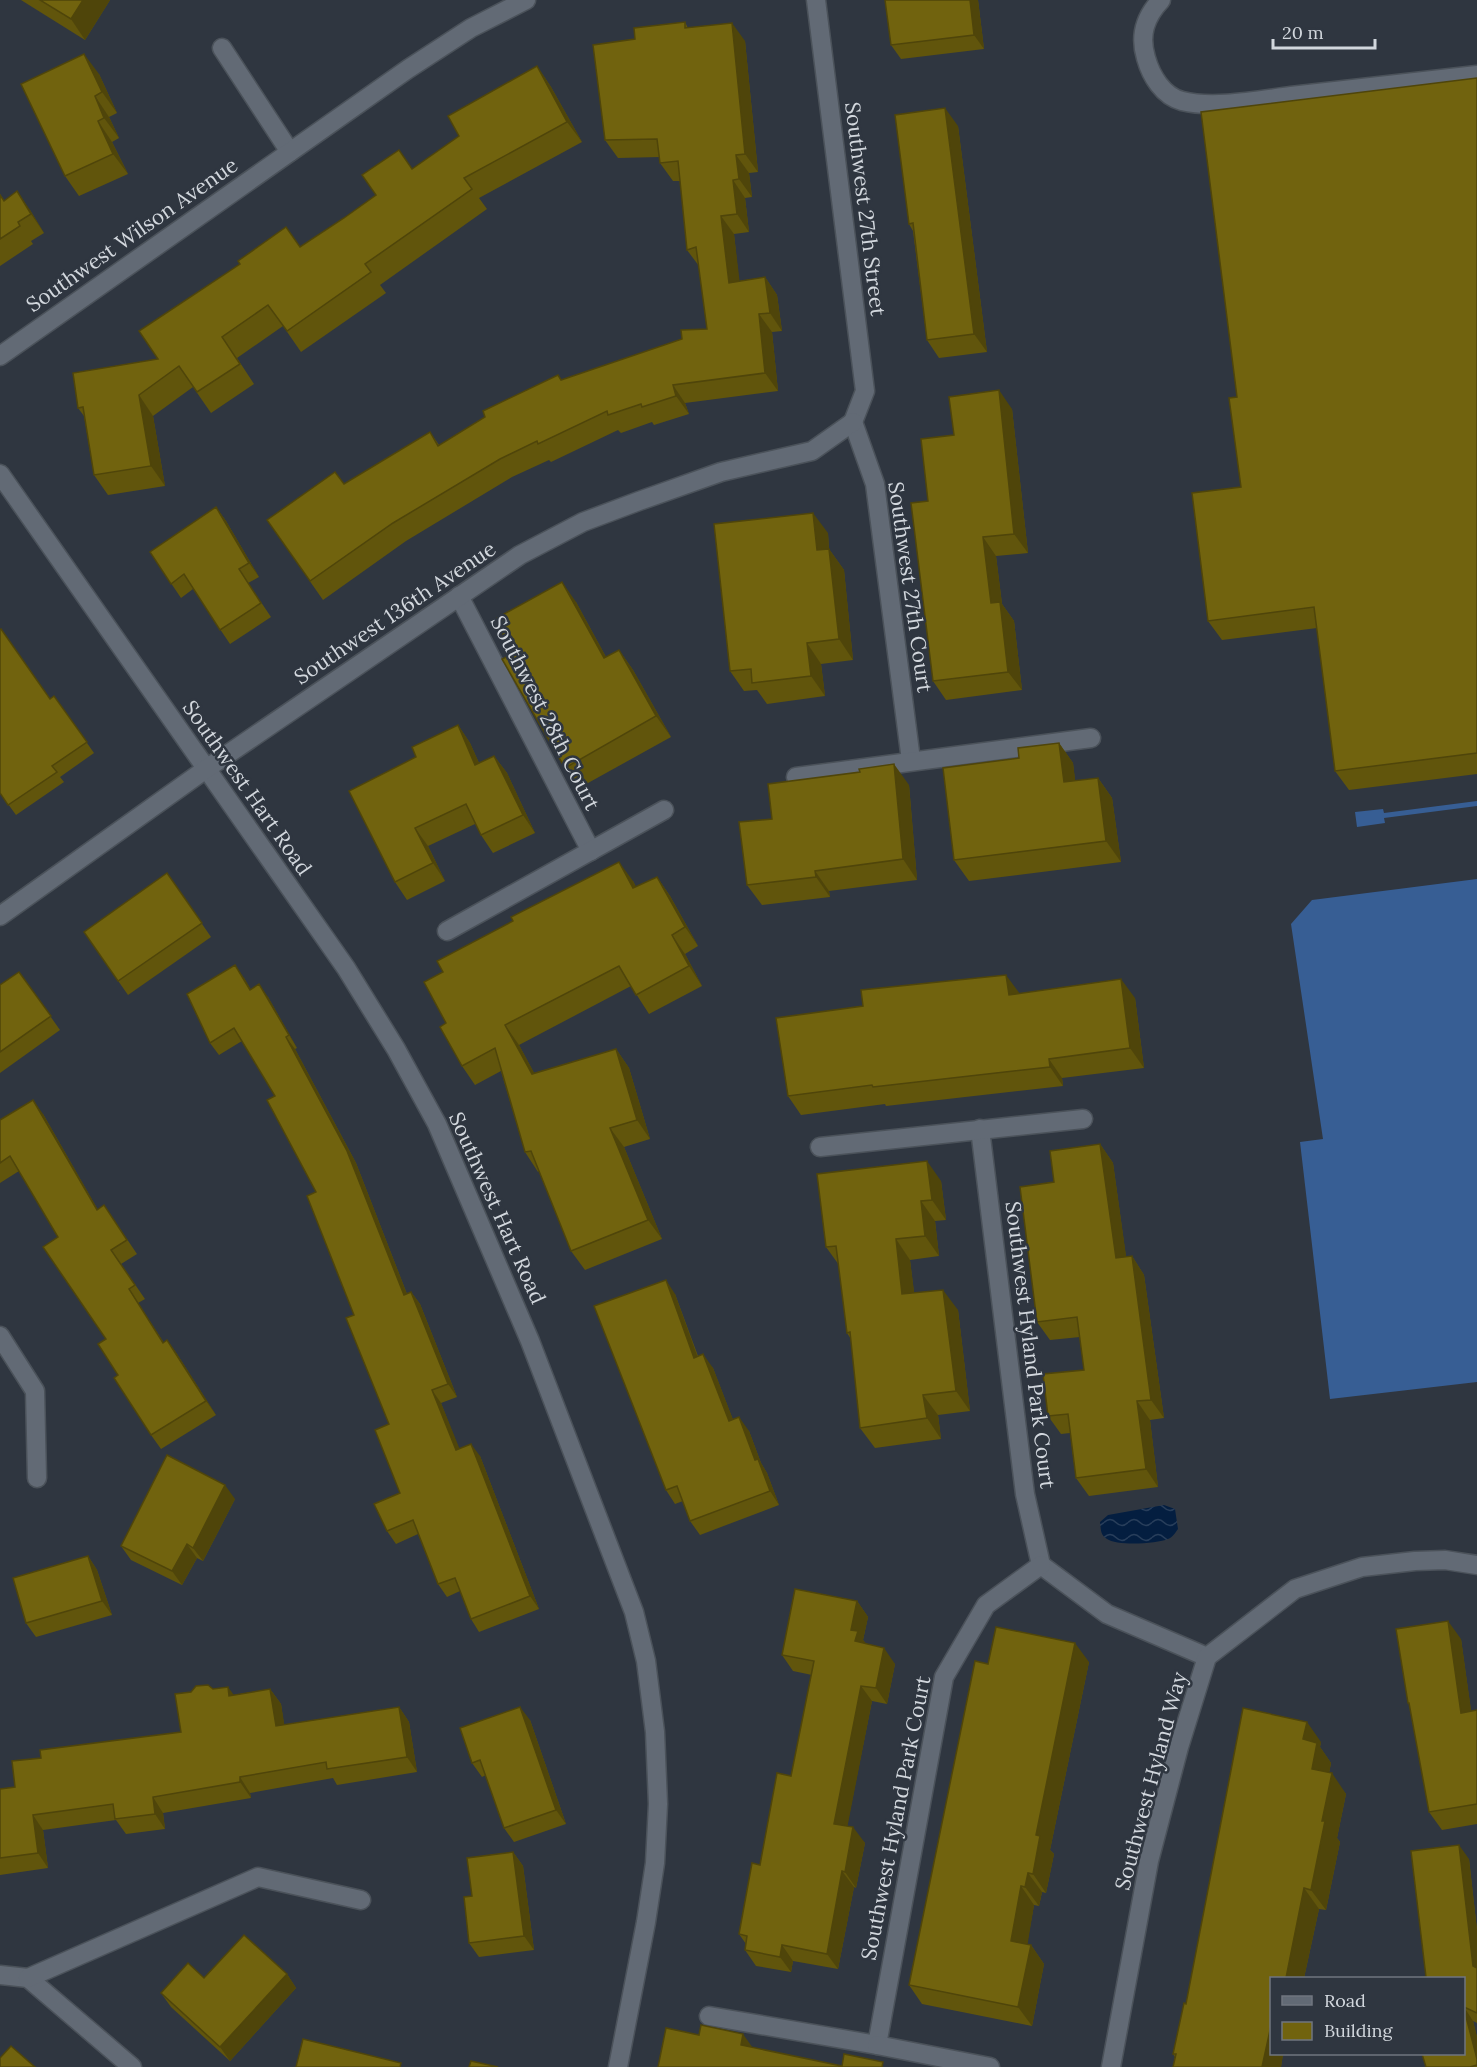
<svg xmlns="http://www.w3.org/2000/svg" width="1477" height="2067" font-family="Lora,serif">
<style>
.pitch{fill:#375e94}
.water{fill:url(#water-waves)}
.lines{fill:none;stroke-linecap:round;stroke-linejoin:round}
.minor-casing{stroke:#4b525a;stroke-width:21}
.minor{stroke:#626a75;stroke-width:18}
.wall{fill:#61550c}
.shaded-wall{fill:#4f450a}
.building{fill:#71630e;stroke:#4f450a;stroke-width:1.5}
.labels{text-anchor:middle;stroke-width:5;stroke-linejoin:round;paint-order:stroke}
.street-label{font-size:21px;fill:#d2d7dd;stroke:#2f3640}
</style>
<defs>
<pattern id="water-waves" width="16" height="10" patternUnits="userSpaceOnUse" patternTransform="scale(1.5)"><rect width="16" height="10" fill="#041e40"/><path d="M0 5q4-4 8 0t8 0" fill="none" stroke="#283e5b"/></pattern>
</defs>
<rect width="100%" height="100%" fill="#2f3640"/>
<!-- pitch -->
<g class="pitch">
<polygon points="1477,801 1477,806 1384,818 1385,823 1357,827 1355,812 1383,809 1384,813"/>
<polygon points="1477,879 1477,1382 1330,1399 1300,1142 1323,1139 1291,924 1312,900"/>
</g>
<!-- water -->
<path class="water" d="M 1164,1505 L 1175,1509 L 1178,1529 C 1175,1533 1173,1537 1168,1539 C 1157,1544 1116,1546 1107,1539 C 1100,1535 1101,1529 1100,1522 L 1108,1515 Z"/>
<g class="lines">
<!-- minor casing -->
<g class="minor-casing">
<g id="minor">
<polyline points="816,0 865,391 853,422"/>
<path d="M 1161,0 C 1145,17 1139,35 1146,58 C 1151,76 1163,96 1182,101 C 1214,109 1259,100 1291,96 C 1353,89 1415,82 1477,75"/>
<polyline points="222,48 290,152"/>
<polyline points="0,356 408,69 471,28 526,0"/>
<polyline points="853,422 875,484 911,760"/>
<polyline points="0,474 346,968 396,1049 437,1124 530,1341 634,1612 646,1661 655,1732 658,1804 655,1863 646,1922 618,2067"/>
<polyline points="459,596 591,851"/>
<polyline points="796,777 1091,738"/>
<polyline points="0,916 206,769 520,555 583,522 639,501 721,472 812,451 853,422"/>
<polyline points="447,931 664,810"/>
<polyline points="980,1129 1025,1494 1041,1565 1107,1614 1207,1657"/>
<polyline points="820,1147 1083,1119"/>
<polyline points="0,1336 35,1391 37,1478"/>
<polyline points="0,1975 28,1978 132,2067"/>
<polyline points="28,1978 258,1877 361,1900"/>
<polyline points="709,2016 877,2045 944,1677 986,1605 1041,1565"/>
<polyline points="877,2045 990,2067"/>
<polyline points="1111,2067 1149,1861 1179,1747 1207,1657 1295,1589 1362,1567 1415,1561 1445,1560 1477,1565"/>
</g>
</g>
<!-- minor -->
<use href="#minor" class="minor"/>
</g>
<!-- wall -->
<g class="wall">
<polygon points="21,0 110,0 85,40"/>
<polygon points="978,0 984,49 901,59 891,45"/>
<polygon points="685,22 688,28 745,41 758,172 749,173 752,197 745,198 749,232 734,234 739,281 765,277 777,295 782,331 772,332 778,391 685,403 689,414 654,425 652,422 621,433 618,430 551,462 549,460 512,477 406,541 323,600 267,520 344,484 430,432 439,445 558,375 561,380 682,339 707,329 699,266 687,250 680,181 673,181 660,163 660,157 618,158 605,140 635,39"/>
<polygon points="537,66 551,87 582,142 479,198 487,209 380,285 386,293 301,352 283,326 237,358 254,384 211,413 193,387 153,416 165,486 108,495 94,475 84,416 78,408 158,359 300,247 344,218 459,136"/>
<polygon points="99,74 117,113 109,117 119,138 112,142 128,174 79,196 65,176"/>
<polygon points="1477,78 1477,774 1349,790 1335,771 1317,628 1222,640 1208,621 1241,487 1237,397"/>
<polygon points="958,126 987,352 939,358 927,340 913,231 909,224"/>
<polygon points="0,194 4,200 30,210 44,233 31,241 33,244 0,266"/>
<polygon points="1012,409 1028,553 996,556 1002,604 1014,621 1022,690 946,700 933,681 928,501 954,435"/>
<polygon points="216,507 226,521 259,577 248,583 271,617 230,644 193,589 181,598 150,552"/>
<polygon points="828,533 829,549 844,570 853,660 821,664 825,696 767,704 757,690 744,691 730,671"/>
<polygon points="576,602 606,657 619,650 633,670 671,737 579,788 565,768 513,654"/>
<polygon points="54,696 94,753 60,777 64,782 16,815 0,793 50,699"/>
<polygon points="458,725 470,743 479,763 494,756 507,773 535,833 493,853 481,835 475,824 428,846 445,881 407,900 395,882 416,757"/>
<polygon points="1059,743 1073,763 1075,781 1098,778 1112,798 1121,862 969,881 954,860 1019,758"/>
<polygon points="909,785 917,880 829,891 830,897 762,905 747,885 772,819"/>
<polygon points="167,873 211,937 128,995 84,932"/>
<polygon points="657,877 670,896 698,946 685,954 702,986 649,1014 631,986 519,1045 534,1073 616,1049 629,1068 650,1139 624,1147 662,1239 585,1270 571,1251 539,1171 538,1172 525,1152 501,1071 475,1085 462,1066 633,881 636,887"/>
<polygon points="19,972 60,1030 0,1073 0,985"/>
<polygon points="244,978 251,990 268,997 297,1048 295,1049 356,1163 407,1294 411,1292 420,1304 457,1397 441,1403 459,1449 480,1456 539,1609 479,1632 471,1619 460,1591 447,1597 438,1584 418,1534 396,1544 387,1531 400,1493 389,1424 316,1192 275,1096 242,1041 219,1055 210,1043"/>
<polygon points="1019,993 1135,998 1144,1068 1062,1078 1063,1086 886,1106 885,1104 801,1115 788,1096"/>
<polygon points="43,1114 98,1210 104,1205 137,1254 121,1264 145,1299 138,1303 164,1343 167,1340 177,1354 216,1415 161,1449 151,1435 118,1375 106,1339 58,1237 19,1171 0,1183 0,1120"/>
<polygon points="1100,1144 1113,1163 1126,1257 1132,1256 1144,1275 1164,1418 1150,1420 1158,1487 1089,1496 1076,1478 1070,1433 1061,1434 1048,1416 1084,1370 1080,1337 1050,1340 1037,1322 1054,1182"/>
<polygon points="941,1181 946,1220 935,1221 939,1256 910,1260 914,1293 958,1310 970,1411 938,1415 941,1439 875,1448 860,1428 851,1339 847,1333 839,1265 826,1247"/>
<polygon points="675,1294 698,1356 713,1368 733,1420 749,1431 761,1463 767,1473 779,1505 700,1535 690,1521 683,1501 675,1504 666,1490"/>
<polygon points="235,1499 203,1561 197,1558 182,1585 131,1560 121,1546"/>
<polygon points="88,1556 97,1570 112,1615 36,1637 26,1623"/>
<polygon points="857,1601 868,1617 863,1640 866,1644 895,1664 887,1704 872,1701 847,1826 865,1843 856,1888 854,1887 838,1969 793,1961 791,1972 756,1966 745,1950 746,1944 739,1934 760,1865 791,1776 812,1675 793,1671 782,1655"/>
<polygon points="1461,1639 1471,1711 1477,1710 1477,1824 1442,1830 1429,1812 1410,1706 1408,1703"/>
<polygon points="1089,1662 1050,1850 1054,1854 1046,1893 1042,1892 1039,1906 1034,1905 1027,1944 1031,1945 1044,1964 1032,2026 922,2004 909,1985 988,1664"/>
<polygon points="213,1689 234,1695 270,1689 281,1704 284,1725 399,1707 409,1722 417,1772 337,1785 333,1778 250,1793 251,1798 163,1813 165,1829 126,1834 116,1820 43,1830 48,1868 0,1875 0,1789 15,1787 41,1758 181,1732"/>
<polygon points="530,1720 566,1824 514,1842 504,1828 486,1775 482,1777 472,1763"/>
<polygon points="1321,1742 1320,1747 1331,1763 1329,1773 1346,1794 1337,1838 1340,1842 1326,1910 1319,1909 1304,1978 1272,1978 1272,2054 1283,2054 1281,2067 1173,2067 1175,2057 1173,2054 1186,2004"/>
<polygon points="513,1852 523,1866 534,1950 479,1957 469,1943 472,1896"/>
<polygon points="1469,1859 1477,1930 1477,2023 1473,2021 1477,2037 1477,2067 1426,2067 1426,1977"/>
<polygon points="287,1974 296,1988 230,2061 171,2007 161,1993 204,1978"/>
</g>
<!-- shaded-wall -->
<g class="shaded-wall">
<polygon points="83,0 110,0 85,40 71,19"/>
<polygon points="970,0 978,0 984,49 974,35"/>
<polygon points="732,23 745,41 758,172 745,154"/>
<polygon points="84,54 99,74 117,113 102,92"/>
<polygon points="537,66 551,87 582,142 567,122"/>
<polygon points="95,96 109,117 119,138 104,118"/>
<polygon points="945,108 958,126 987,352 974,334"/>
<polygon points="98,121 112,142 128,174 113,154"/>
<polygon points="736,155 749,173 752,197 739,179"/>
<polygon points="733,180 745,198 749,232 737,214"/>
<polygon points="17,191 30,210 44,233 31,214"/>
<polygon points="721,216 734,234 742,301 729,283"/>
<polygon points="765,277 777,295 782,331 770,313"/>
<polygon points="759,314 772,332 778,391 765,373"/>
<polygon points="673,385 685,403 689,414 676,396"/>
<polygon points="999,390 1012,409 1028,553 1014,534"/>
<polygon points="139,395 153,416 165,486 151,466"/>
<polygon points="216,507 226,521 259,577 249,563"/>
<polygon points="813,513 828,533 829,549 844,570 853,660 839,639 817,550"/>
<polygon points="983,537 996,556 1002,604 1014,621 1022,690 1008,672 991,603"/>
<polygon points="562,582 576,602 618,679 604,658"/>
<polygon points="807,643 821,664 825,696 811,676"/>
<polygon points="619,650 633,670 671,737 656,716"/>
<polygon points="458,725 470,743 488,783 475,765"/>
<polygon points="1059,743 1073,763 1078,802 1064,782"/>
<polygon points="494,756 507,773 535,833 523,815"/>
<polygon points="894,764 909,785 917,880 903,859"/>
<polygon points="1098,778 1112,798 1121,862 1106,841"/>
<polygon points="415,828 428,846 445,881 433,863"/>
<polygon points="619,862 633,881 647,908 633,888"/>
<polygon points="815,871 829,891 830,897 816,877"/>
<polygon points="657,877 670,896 698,946 685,927"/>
<polygon points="672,935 685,954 702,986 689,966"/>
<polygon points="235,965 244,978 259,1003 250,990"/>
<polygon points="1006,975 1020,994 1009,995"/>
<polygon points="1121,979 1135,998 1144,1068 1130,1048"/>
<polygon points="259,984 268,997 297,1048 289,1035"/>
<polygon points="505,1025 519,1045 545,1093 532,1074"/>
<polygon points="286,1037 295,1049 356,1163 412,1307 404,1295"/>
<polygon points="616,1049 629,1068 650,1139 637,1120"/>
<polygon points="1049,1059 1062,1078 1063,1086 1050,1067"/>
<polygon points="33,1100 43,1114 106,1224 97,1210"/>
<polygon points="610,1128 624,1147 662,1239 648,1220"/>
<polygon points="1100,1144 1113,1163 1129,1277 1116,1258"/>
<polygon points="927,1161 941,1181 946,1220 932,1200"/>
<polygon points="921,1201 935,1221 939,1256 925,1236"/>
<polygon points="896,1239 910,1260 917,1315 902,1294"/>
<polygon points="1132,1256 1144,1275 1164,1418 1151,1400"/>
<polygon points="666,1280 675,1294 703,1372 694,1358"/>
<polygon points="129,1289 138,1303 173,1357 163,1343"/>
<polygon points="943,1290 958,1310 970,1411 956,1391"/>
<polygon points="411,1292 420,1304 457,1397 448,1384"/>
<polygon points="167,1340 177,1354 216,1415 206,1401"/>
<polygon points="703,1354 713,1368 739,1435 729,1421"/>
<polygon points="432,1390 441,1403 465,1462 456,1450"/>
<polygon points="923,1395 938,1415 941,1439 927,1418"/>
<polygon points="1137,1401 1150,1420 1158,1487 1146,1469"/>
<polygon points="739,1417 749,1431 761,1463 767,1473 779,1505 770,1491 755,1460"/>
<polygon points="471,1444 480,1456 539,1609 530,1596"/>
<polygon points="225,1485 235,1499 203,1561 193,1548"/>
<polygon points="187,1544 197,1558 182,1585 172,1571"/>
<polygon points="88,1556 97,1570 112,1615 102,1601"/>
<polygon points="857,1601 868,1617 863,1640 869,1647 855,1641 851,1630"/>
<polygon points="1448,1621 1461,1639 1474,1731 1461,1713"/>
<polygon points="1075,1643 1089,1662 1050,1850 1054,1854 1046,1893 1033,1874 1036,1835"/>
<polygon points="884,1648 895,1664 887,1704 876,1688"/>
<polygon points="861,1686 872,1701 845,1839 834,1824"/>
<polygon points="228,1687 239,1702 229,1696"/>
<polygon points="270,1689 281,1704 287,1741 276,1726"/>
<polygon points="399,1707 409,1722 417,1772 407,1757"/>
<polygon points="520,1707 530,1720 566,1824 556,1810"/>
<polygon points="1307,1722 1321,1742 1320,1747 1331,1763 1326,1790 1312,1769 1303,1739"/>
<polygon points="1332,1773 1346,1794 1337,1838 1340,1842 1326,1910 1311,1890 1322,1821"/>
<polygon points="240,1777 250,1793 251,1798 240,1782"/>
<polygon points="153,1797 163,1813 165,1829 155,1814"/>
<polygon points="33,1815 43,1830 48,1868 38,1853"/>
<polygon points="853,1827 865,1843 856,1888 845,1872"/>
<polygon points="1459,1845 1469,1859 1477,1930 1477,1972 1473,1966"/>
<polygon points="513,1852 523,1866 534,1950 524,1936"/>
<polygon points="842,1871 854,1887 838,1969 827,1954"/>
<polygon points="1028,1873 1042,1892 1039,1906 1025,1887"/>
<polygon points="1021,1886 1034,1905 1025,1960 1011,1941"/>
<polygon points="1304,1888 1319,1909 1304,1978 1286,1978"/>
<polygon points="782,1945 793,1961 791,1972 780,1957"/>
<polygon points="1031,1945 1044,1964 1032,2026 1018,2007"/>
<polygon points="287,1974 296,1988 230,2061 220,2047"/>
<polygon points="1464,2007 1473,2021 1477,2037 1477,2059"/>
<polygon points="1272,2021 1272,2054 1283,2054 1281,2067 1262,2067"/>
<polygon points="743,2034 755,2051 741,2045"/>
</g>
<!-- building -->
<g class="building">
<polygon points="40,0 83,0 71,19"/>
<polygon points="885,0 970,0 974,35 891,45"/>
<polygon points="685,22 685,28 732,23 745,154 736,155 739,179 733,180 737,214 721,216 729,283 765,277 770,313 759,314 765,373 673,385 676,396 642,407 641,404 608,415 607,411 538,444 537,441 500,459 393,523 310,581 267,520 335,472 344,484 430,432 438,446 485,417 483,411 558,375 561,380 682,339 681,330 707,329 696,247 687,250 678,161 660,163 657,139 605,140 593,45 635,39 634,28"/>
<polygon points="84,54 102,92 95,96 104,118 98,121 113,154 65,176 21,84"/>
<polygon points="537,66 567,122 464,178 472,189 365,264 371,272 287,331 268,305 222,337 240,364 197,392 179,366 139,395 151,466 94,475 83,407 78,408 73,373 158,359 139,331 240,264 238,261 286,227 300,247 344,218 376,195 362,175 399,150 412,169 459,136 448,116"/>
<polygon points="1477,78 1477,753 1335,771 1314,607 1208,621 1192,493 1241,487 1229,398 1237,397 1201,112"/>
<polygon points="945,108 974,334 927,340 913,223 909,224 895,115"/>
<polygon points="17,191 31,214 18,222 20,226 0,239 0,195 4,201"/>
<polygon points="999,390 1014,534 983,537 991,603 1000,602 1008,672 933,681 911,503 928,501 921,439 954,435 949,397"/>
<polygon points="216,507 249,563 239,569 261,603 220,630 184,574 171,584 150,552"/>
<polygon points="813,513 817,550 829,549 839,639 807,643 811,676 752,683 751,669 730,671 714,524"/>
<polygon points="562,582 604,658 619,650 656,716 565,768 502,659 513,654 495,619"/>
<polygon points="1,629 50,699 54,696 87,742 52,766 57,772 8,805 0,793 0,630"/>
<polygon points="458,725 475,765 494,756 523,815 481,835 466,804 415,828 433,863 395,882 349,791 416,757 412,747"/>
<polygon points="1059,743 1064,782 1098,778 1106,841 954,860 943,768 1019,758 1018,748"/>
<polygon points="894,764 903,859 815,871 816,877 747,885 739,822 772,819 768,784 860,772 859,769"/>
<polygon points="619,862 633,888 657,877 685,927 672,935 689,966 636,995 619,966 505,1025 532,1074 616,1049 637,1120 610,1128 648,1220 571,1251 531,1151 525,1152 495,1048 462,1066 440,1027 446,1023 424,982 443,972 437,961 513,921 511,917"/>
<polygon points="167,873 202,923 118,981 84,932"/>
<polygon points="235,965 250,990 259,984 289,1035 286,1037 347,1151 404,1295 411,1292 448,1384 432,1390 456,1450 471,1444 530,1596 471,1619 455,1578 438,1584 413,1520 387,1531 374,1504 400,1493 375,1430 389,1424 346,1318 354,1315 307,1196 316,1192 267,1100 275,1096 234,1028 210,1043 187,994"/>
<polygon points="19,972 51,1016 0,1052 0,985"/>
<polygon points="1006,975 1009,995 1121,979 1130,1048 1049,1059 1050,1067 873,1087 872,1085 788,1096 776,1018 863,1006 861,990"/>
<polygon points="33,1100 97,1210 104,1205 127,1240 111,1250 135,1285 129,1289 163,1343 167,1340 206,1401 151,1435 114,1378 118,1375 98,1344 106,1339 43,1247 58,1237 10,1156 0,1163 0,1120"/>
<polygon points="1100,1144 1116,1258 1132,1256 1151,1400 1137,1401 1146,1469 1076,1478 1068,1414 1048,1416 1043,1374 1084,1370 1077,1317 1037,1322 1020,1187 1054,1182 1050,1151"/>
<polygon points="927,1161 932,1200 921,1201 925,1236 896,1239 902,1294 943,1290 956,1391 923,1395 927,1418 860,1428 850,1332 847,1333 836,1246 826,1247 817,1174"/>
<polygon points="666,1280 694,1358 703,1354 729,1421 739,1417 755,1460 758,1459 770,1491 690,1521 677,1486 666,1490 594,1306"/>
<polygon points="167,1455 225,1485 193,1548 187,1544 172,1571 121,1546"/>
<polygon points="88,1556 102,1601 26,1623 13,1578"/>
<polygon points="795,1589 857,1601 851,1630 858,1631 855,1641 884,1648 876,1688 861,1686 834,1824 853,1827 845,1872 842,1871 827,1954 782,1945 780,1957 745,1950 747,1936 739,1934 752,1863 760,1865 777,1773 791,1776 814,1661 782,1655"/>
<polygon points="1448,1621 1461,1713 1477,1710 1477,1804 1429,1812 1409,1703 1408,1703 1396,1629"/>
<polygon points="996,1627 1075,1643 1036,1835 1040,1836 1033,1874 1028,1873 1025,1887 1021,1886 1011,1941 1031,1945 1018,2007 909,1985 975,1661 988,1664"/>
<polygon points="208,1685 213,1689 228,1687 229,1696 270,1689 276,1726 399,1707 407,1757 327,1769 326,1762 240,1777 240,1782 153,1797 155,1814 115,1819 113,1804 33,1815 38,1853 0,1858 0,1789 15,1787 12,1761 41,1758 40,1750 181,1732 175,1694 191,1692 196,1686"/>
<polygon points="520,1707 556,1810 504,1828 480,1760 472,1763 460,1728"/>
<polygon points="1243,1708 1307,1722 1303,1739 1317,1743 1312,1769 1332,1773 1322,1821 1325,1821 1311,1890 1304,1888 1286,1978 1272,1978 1272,2021 1262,2067 1173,2067 1176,2054 1173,2054 1184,2003 1186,2004"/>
<polygon points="1459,1845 1473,1966 1477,1968 1477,2013 1464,2007 1464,1978 1418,1978 1426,1977 1411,1851"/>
<polygon points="513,1852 524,1936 469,1943 464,1897 472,1896 467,1858"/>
<polygon points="244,1935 287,1974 220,2047 161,1993 188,1963 204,1978"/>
<polygon points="1464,2009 1477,2059 1477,2065 1470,2067 1426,2067 1422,2054 1464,2054"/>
<polygon points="701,2025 743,2034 741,2045 842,2066 844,2054 883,2062 882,2067 658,2067 666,2028 699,2035"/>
<polygon points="303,2039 401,2063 400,2067 296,2067"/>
<polygon points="11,2046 35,2067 0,2067 0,2058"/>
<polygon points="471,2061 498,2067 469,2067"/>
</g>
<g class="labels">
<!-- street labels -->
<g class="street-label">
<text transform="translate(865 209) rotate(83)" y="7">Southwest 27th Street</text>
<text transform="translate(132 235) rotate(-35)" y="7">Southwest Wilson Avenue</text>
<text transform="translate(910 587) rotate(82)" y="7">Southwest 27th Court</text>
<text transform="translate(395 613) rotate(-34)" y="7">Southwest 136th Avenue</text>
<text transform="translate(545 713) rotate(63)" y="7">Southwest 28th Court</text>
<text transform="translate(247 788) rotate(55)" y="7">Southwest Hart Road</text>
<text transform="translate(497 1208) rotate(66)" y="7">Southwest Hart Road</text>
<text transform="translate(1030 1345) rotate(83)" y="7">Southwest Hyland Park Court</text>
<text transform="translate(1151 1781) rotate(-75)" y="7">Southwest Hyland Way</text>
<text transform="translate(896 1818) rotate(-79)" y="7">Southwest Hyland Park Court</text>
</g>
</g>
<!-- legend -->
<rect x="1270" y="1977" width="195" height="78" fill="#2f3640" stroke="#70767f" stroke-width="1.5"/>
<rect x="1282" y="1996" width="30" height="9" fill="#626a75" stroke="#70767f" stroke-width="1.5"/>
<text x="1324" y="2007" font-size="18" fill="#d2d7dd">Road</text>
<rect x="1282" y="2022" width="30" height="18" fill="#71630e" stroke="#70767f" stroke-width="1.5"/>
<text x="1324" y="2037" font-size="18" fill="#d2d7dd">Building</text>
<!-- scale -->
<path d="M1273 39v9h102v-9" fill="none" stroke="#d2d7dd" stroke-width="3"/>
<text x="1282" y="39" font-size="18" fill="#d2d7dd" stroke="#2f3640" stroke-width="4.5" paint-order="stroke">20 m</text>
</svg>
